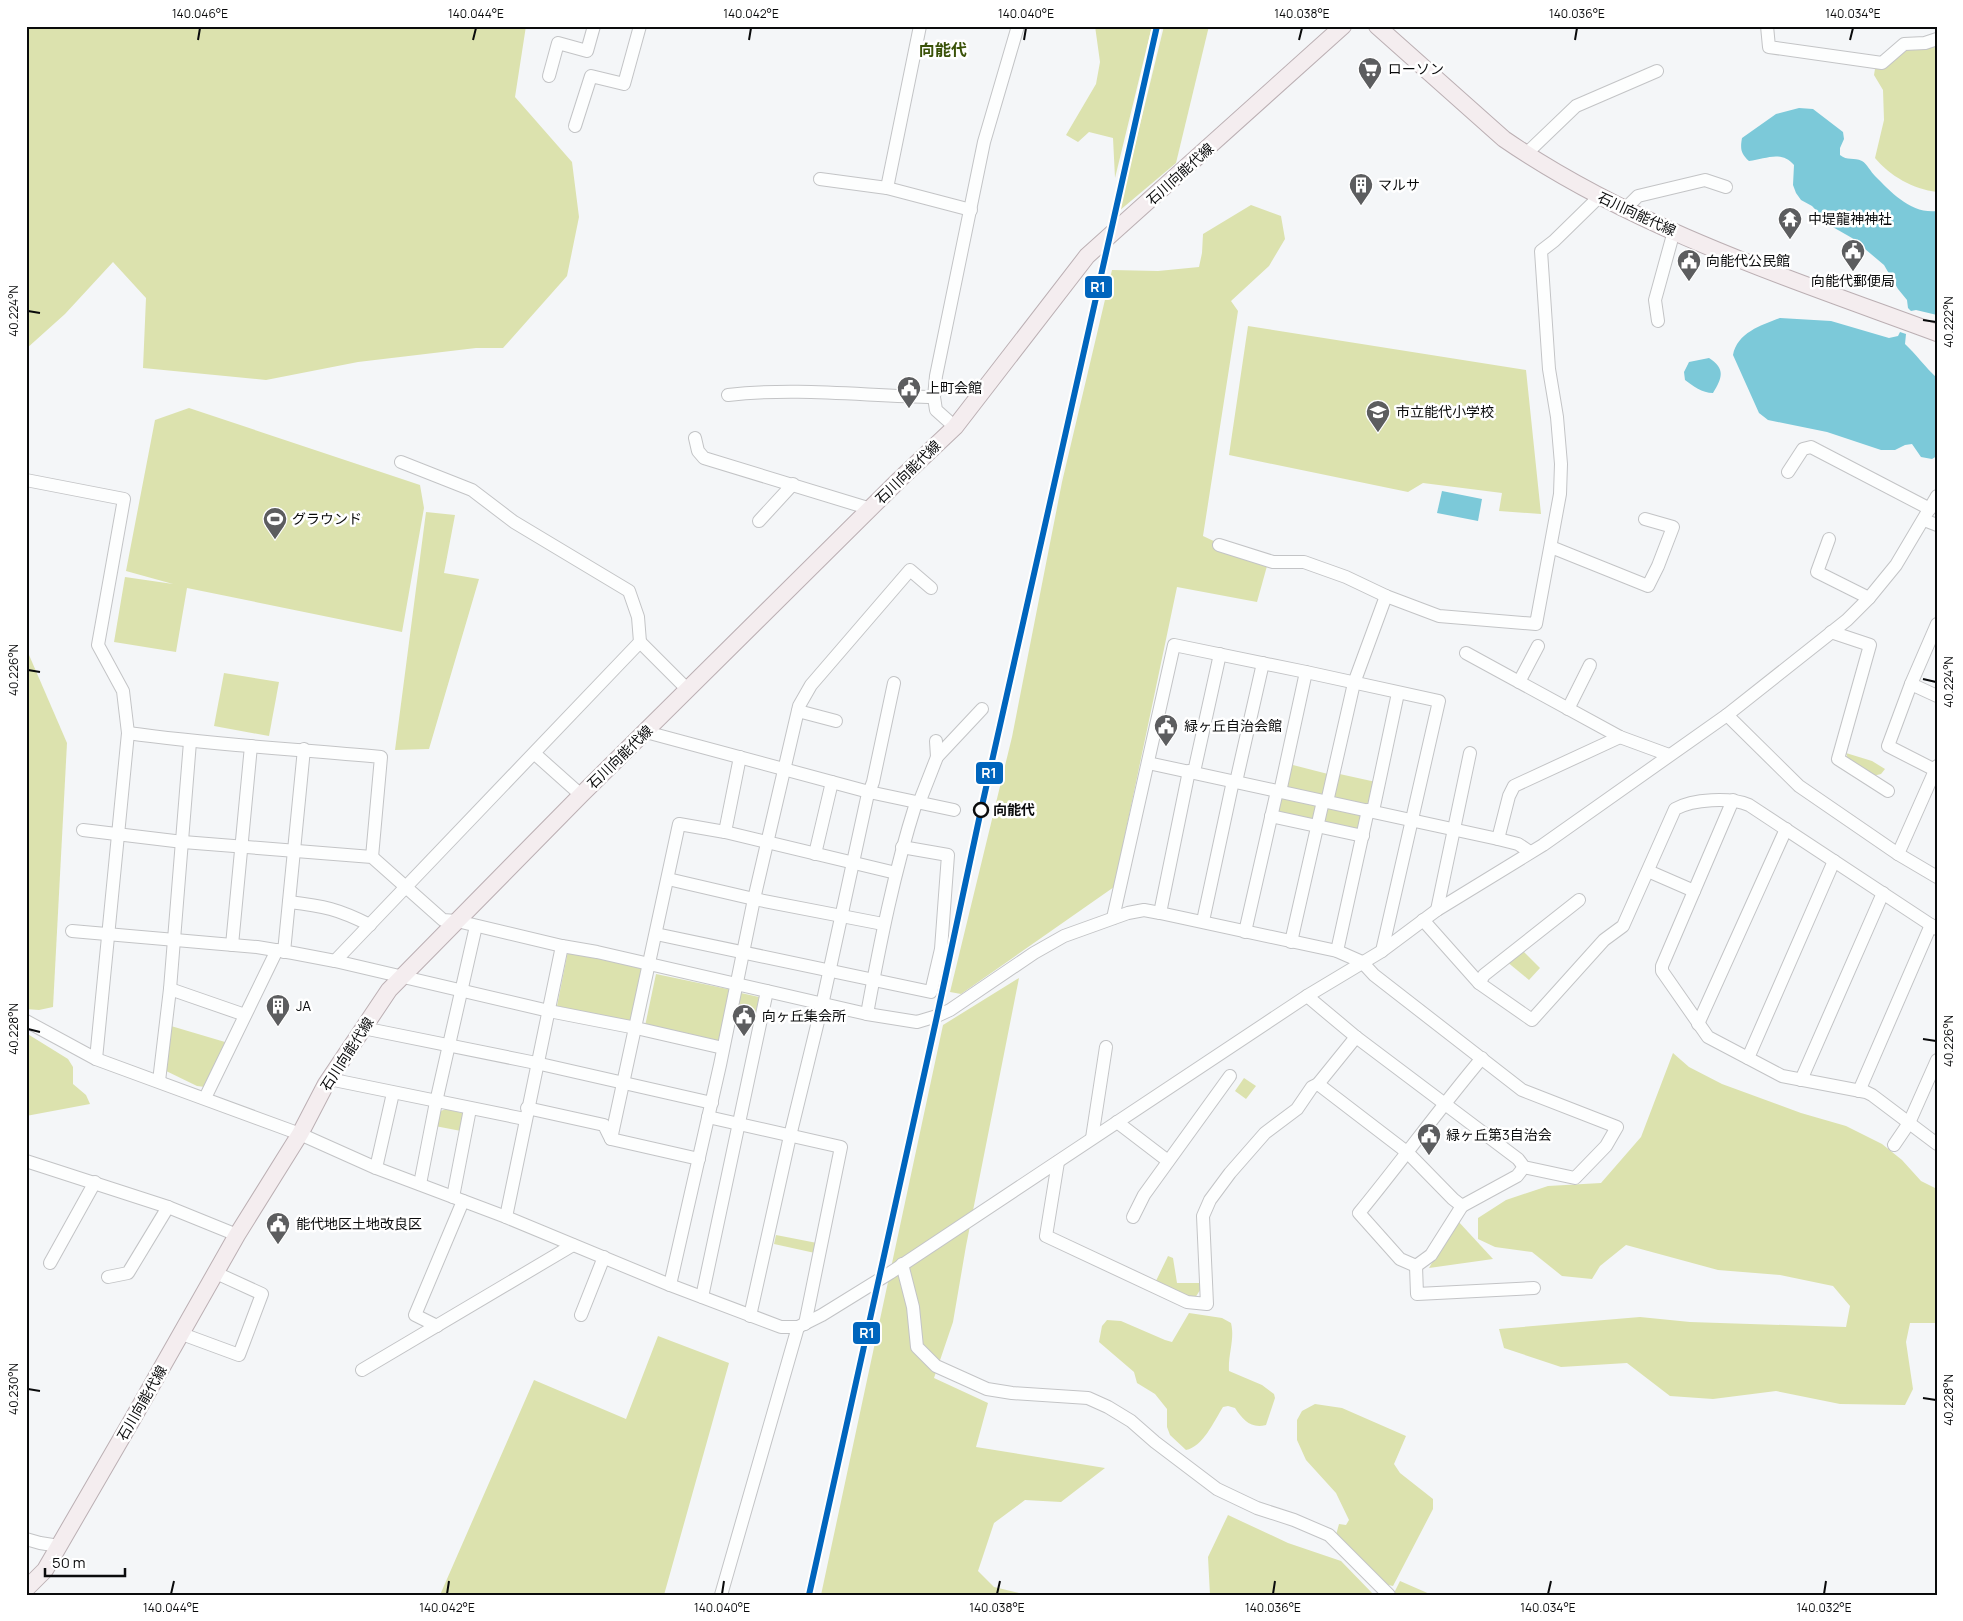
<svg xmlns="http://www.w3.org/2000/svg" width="1963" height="1621" font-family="Manrope,'Noto Sans JP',sans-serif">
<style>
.green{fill:#dce2ae}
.water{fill:#7cc9d9}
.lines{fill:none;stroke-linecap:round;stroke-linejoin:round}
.minor-casing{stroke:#c3c4c6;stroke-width:14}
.major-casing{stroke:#bbafb3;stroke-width:18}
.minor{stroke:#fdfefe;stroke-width:12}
.major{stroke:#f4edef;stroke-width:16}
.rail-1-casing{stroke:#fff;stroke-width:10}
.rail-1{stroke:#0065bd;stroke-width:6}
.ticks{fill:none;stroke:#0a0b0c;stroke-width:2}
.stop-dot{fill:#fff;stroke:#0a0b0c;stroke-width:2.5}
.labels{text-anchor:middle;stroke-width:5;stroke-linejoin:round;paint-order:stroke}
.poi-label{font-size:14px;fill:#0a0b0c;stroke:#fff;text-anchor:start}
.street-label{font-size:14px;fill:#0a0b0c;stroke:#fff}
.stop-label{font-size:14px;font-weight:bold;fill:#0a0b0c;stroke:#fff;text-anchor:start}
.quarter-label{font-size:16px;font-weight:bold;fill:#3a5208;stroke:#fff}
.line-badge{stroke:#fff;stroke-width:2}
.badge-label{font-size:14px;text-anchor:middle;font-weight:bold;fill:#fff}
.neatline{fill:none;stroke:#0a0b0c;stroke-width:2}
.ticks-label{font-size:12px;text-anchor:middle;fill:#0a0b0c}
</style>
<rect width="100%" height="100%" fill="#f4f6f8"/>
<!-- green -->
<g class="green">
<polygon points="26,26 526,26 515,97 572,162 579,217 567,276 503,348 476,348 358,362 266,380 143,368 146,298 113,262 65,314 26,349"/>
<polygon points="1095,26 1152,26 1115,178 1113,138 1089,132 1078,142 1066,135 1096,84 1100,62"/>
<polygon points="1164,26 1209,26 1176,163 1119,211"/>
<path d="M 1937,46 L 1937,192 C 1913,189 1890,176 1875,158 L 1884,120 L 1883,90 L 1874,75 L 1876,63 L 1905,48 Z"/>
<polygon points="1251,205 1281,216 1285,239 1269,266 1231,301 1238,311 1203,536 1267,566 1257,602 1177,587 1114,887 961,994 950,992 1012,737 1062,482 1112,270 1158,271 1199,267 1202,253 1203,234"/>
<polygon points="1248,326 1526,370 1541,514 1499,511 1502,493 1423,483 1408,492 1229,455"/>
<polygon points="189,408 420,485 424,508 402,632 187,588 176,652 114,642 125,577 173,584 126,571 155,420"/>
<polygon points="426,512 455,515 444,573 479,579 429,749 395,750"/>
<polygon points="26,648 67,743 53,1007 39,1010 26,1009"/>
<polygon points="224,673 279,682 269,736 214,726"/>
<polygon points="1846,753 1872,761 1885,769 1881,774 1873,776 1848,759"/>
<polygon points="1289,764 1328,774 1324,796 1284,787"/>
<polygon points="1335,773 1376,782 1371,806 1330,797"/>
<polygon points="1281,794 1318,803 1314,822 1276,813"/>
<polygon points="1325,805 1366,813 1362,832 1321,824"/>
<polygon points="1522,950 1540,968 1529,980 1506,961"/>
<polygon points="568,951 645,968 633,1022 557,1006"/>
<polygon points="656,974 732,990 721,1042 645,1026"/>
<polygon points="1019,978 966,1246 953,1322 934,1378 988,1403 976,1447 1105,1468 1061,1502 1025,1500 994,1523 978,1571 994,1587 1027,1595 821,1595 943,1025"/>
<polygon points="741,993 759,997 753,1026 736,1023"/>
<polygon points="171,1026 225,1042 205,1087 197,1086 162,1069"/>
<polygon points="26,1033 68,1059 73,1067 73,1084 86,1095 90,1104 26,1116"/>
<polygon points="1673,1053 1689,1067 1722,1084 1801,1113 1846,1126 1882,1144 1902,1160 1921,1181 1937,1189 1937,1323 1910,1323 1906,1342 1913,1389 1905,1405 1840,1404 1776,1391 1713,1399 1670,1396 1627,1363 1561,1367 1504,1348 1499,1329 1640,1317 1690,1322 1846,1327 1850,1306 1833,1286 1780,1275 1718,1270 1626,1245 1600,1266 1592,1279 1562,1276 1532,1252 1495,1247 1478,1239 1478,1218 1506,1200 1548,1186 1601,1183 1641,1137"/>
<polygon points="1244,1078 1256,1086 1246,1099 1235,1091"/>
<polygon points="446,1109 462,1113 464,1117 461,1131 435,1126 438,1112"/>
<polygon points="1457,1220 1493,1259 1429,1268"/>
<polygon points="776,1235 817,1243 815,1253 774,1244"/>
<polygon points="1168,1256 1173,1258 1177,1283 1199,1283 1202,1287 1195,1298 1184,1296 1155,1283"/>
<path d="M 1189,1313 L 1222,1318 L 1231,1323 C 1235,1339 1228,1354 1229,1371 L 1262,1385 L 1274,1394 L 1275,1398 L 1266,1425 C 1251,1429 1243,1420 1235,1408 L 1228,1406 L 1223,1407 C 1214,1421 1203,1447 1186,1450 L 1170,1435 L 1167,1427 L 1167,1409 L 1155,1394 L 1137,1383 L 1134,1372 L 1099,1342 L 1102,1326 L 1107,1320 L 1121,1321 L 1165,1340 L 1172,1342 Z"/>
<polygon points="658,1336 729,1363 664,1595 440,1595 534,1380 626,1419"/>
<polygon points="1315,1404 1342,1408 1406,1436 1394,1464 1400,1473 1433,1499 1433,1509 1393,1586 1384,1584 1336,1535 1339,1524 1346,1525 1349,1520 1336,1493 1306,1460 1297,1440 1297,1420 1302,1411"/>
<polygon points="1228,1515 1288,1543 1341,1561 1374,1595 1210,1595 1208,1557"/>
<polygon points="1400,1581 1432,1595 1396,1595 1394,1593"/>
</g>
<!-- water -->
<g class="water">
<path d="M 1799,108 L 1813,109 L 1843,132 L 1844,139 L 1840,148 L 1840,155 C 1847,161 1854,157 1862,161 C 1867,164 1871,172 1875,176 C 1892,193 1911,214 1937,211 L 1937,315 L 1916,310 L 1911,311 L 1908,308 L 1907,300 L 1898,289 L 1884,265 L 1852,238 L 1831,226 L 1812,206 L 1801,200 L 1796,193 L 1793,185 L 1794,165 C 1781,150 1766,159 1749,161 C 1741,154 1740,149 1742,138 L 1776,114 Z"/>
<path d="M 1780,318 L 1831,321 L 1889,338 L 1898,336 L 1900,332 L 1906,334 L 1905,344 C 1916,354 1925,367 1937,378 L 1937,456 L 1932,459 L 1921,457 L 1912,444 L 1905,445 L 1895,450 L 1881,450 L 1827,432 L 1768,420 L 1759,413 L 1733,355 C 1737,333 1761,325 1780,318 Z"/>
<path d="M 1709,358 C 1726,369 1722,378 1713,393 C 1702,393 1693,386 1685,380 L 1684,372 L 1689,362 Z"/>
<polygon points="1442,491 1482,499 1478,521 1437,513"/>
</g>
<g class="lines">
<!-- minor casing -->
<g class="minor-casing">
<g id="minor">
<polyline points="1767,26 1769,47 1882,63 1904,44 1925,43 1937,39"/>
<polyline points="549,76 558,43 587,51 594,26"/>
<polyline points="575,126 591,76 624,84 640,26"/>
<polyline points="1526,154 1576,106 1657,71"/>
<polyline points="820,179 887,188 971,210"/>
<polyline points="887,188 920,26"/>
<polyline points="1625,209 1638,196 1705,180 1726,187"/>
<polyline points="1658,321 1655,300 1674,231"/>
<path d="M 728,395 C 797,387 865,396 934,397"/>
<polyline points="955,427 936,410 934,397 936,376 984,142 1018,26"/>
<polyline points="695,438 698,451 704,458 871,509"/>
<polyline points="401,462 472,490 514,522 629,591 638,617 640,642"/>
<polyline points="1788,472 1803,449 1811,447 1930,509"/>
<polyline points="26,480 124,499 98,645 123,691 128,733 96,1059"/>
<polyline points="1924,520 1937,525"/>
<polyline points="759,521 793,484"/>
<polyline points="1829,539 1817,572 1869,598"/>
<polyline points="1219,545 1273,562 1304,562 1346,577 1386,596 1439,616 1536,624 1560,494 1561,464 1557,417 1549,369 1541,251 1554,241 1599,197"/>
<polyline points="1551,547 1648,586 1658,566 1673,527 1645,519"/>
<polyline points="1831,632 1870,645 1838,759 1888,791"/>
<polyline points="1466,653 1620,737 1669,755"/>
<polyline points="1519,682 1538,646"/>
<polyline points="1911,684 1937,696"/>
<polyline points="1568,709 1590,665"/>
<polyline points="798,711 836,721"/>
<polyline points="1727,715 1799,786 1898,854 1937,877"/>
<polyline points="646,732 869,792 954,810"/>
<path d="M 128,733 C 212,745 296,749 381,757 L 372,857"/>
<polyline points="936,741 937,757"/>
<polyline points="535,754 581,795"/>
<polyline points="1148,763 1498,839 1518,844 1530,852"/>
<polyline points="1935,770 1888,746 1911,684 1937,624"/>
<polyline points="1194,772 1220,654"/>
<polyline points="1236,782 1263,663"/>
<polyline points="1280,792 1306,672"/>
<polyline points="1733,800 1662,966 1662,971 1708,1037 1782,1076 1866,1092 1872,1095 1937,1144"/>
<polyline points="1327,802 1354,683 1386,596"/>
<polyline points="919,803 937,757 982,709"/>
<polyline points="1373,811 1398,693"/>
<polyline points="1271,816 1363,836"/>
<polyline points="83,830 183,842 372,857 443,920 457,921 562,946 597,952 867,1014 917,1022 937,1016 950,1010 1034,953 1064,936 1128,913 1144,910 1160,913 1337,951 1362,962 1374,975 1522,1090 1617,1127 1606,1146 1575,1178 1524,1167 1518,1159 1356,1037 1307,996"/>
<polyline points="725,832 740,757"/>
<polyline points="1498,839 1509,796 1514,786 1620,737"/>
<polyline points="815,854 832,782"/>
<polyline points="1898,854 1937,766"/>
<polyline points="1648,871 1694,891"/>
<polyline points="668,879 754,899 883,924"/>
<path d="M 289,902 C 324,906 338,909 370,925"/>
<polyline points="1437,910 1470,753"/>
<polyline points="1160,913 1189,771"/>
<polyline points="1113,918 1174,645 1306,672 1439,701 1382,951"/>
<path d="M 1423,920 L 1479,983 L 1532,1020 L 1604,940 L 1623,926 L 1675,809 C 1693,799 1730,797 1749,805 L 1937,929"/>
<polyline points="1203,921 1233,781"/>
<polyline points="72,931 257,947 293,953 335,961 549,1011 636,1028 723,1048"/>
<polyline points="1245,932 1277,791"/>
<polyline points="656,934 931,992 941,949 948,855 902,847"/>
<polyline points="1291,942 1323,801"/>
<polyline points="232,945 251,746"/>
<polyline points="1337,951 1368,810"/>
<polyline points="284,952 304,749"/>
<polyline points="335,961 640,642 688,690"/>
<polyline points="1479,983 1484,975 1579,900"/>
<polyline points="170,989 245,1015"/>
<path d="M 867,1014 C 880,943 894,872 916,803"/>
<polyline points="26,1021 96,1059 300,1134 376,1168 506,1217 670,1285 781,1327 798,1327 822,1315 890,1273 1307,996 1382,951 1437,910 1543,845 1727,715 1847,620 1869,598 1896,565 1937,496"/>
<polyline points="1698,1024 1786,829"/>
<polyline points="363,1028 536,1063 712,1103"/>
<polyline points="1748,1058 1834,861"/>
<polyline points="329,1079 525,1119"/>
<polyline points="1801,1080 1883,893"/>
<polyline points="159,1081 170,989 190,742"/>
<polyline points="1318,1084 1408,1153 1453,1199 1462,1206 1517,1176 1524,1167"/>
<polyline points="1859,1091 1931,925"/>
<polyline points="205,1098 277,950"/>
<polyline points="527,1108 604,1125 611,1139 699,1159"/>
<polyline points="708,1117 841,1147 805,1324"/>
<polyline points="1117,1122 1168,1161"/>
<polyline points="1092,1138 1106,1047"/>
<polyline points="611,1139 679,824 725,832 896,873"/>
<polyline points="1894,1145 1909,1123 1937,1060"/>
<polyline points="26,1161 168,1207 237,1235"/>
<polyline points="1058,1162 1046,1236 1187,1302 1207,1304 1203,1216 1210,1200 1230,1173 1265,1133 1297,1109 1312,1087 1318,1084 1356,1037"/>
<polyline points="376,1168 393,1093"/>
<polyline points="420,1184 436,1102 476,926"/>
<polyline points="453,1197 470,1109"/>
<path d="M 1462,1206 L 1431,1255 L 1416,1266 L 1400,1259 L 1359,1213 C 1401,1162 1439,1109 1482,1058"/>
<polyline points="506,1217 562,946"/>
<polyline points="1133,1217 1144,1195 1230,1076"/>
<polyline points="50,1263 95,1182"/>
<polyline points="902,1264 913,1307 917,1347 936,1366 987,1389 1012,1393 1088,1398 1108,1407 1131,1421 1155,1442 1217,1489 1257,1508 1294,1520 1329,1535 1389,1595"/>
<polyline points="1416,1266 1417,1294 1534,1288"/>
<polyline points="108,1277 128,1273 168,1207"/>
<polyline points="670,1285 720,1065 754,899 799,706 811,685 910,570 931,588"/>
<polyline points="702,1297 767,991"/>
<polyline points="581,1315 604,1257"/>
<polyline points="750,1316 790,1136 822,1005 867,798 873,782 894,683"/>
<polyline points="437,1326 415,1315 463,1201"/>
<polyline points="182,1334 239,1355 262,1294 216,1273"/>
<polyline points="362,1370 573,1245"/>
<polyline points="26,1539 40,1543 59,1546"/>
<polyline points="721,1595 798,1327"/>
</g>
</g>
<!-- major casing -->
<g class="major-casing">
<g id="major">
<path d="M 1377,26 L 1504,139 C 1633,228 1791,279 1937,333"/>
<polyline points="26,1589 45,1570 132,1420 237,1235 300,1134 326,1084 389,990 581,795 899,480 955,427 1087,256 1343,26"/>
</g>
</g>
<!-- minor -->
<use href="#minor" class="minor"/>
<!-- major -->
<use href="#major" class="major"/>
<!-- rail-1 casing -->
<g class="rail-1-casing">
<polyline id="rail-1" points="809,1595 937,1016 981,810 1157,26"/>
</g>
<!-- rail-1 -->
<use href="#rail-1" class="rail-1"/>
</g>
<!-- ticks -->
<path class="ticks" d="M 198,40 L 200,28M 473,40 L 476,28M 749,40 L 751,28M 1024,40 L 1026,28M 1299,40 L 1302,28M 1575,40 L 1577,28M 1850,40 L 1853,28M 28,311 L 40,313M 1923,320 L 1936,322M 28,670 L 40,672M 1923,679 L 1936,682M 28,1029 L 40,1032M 1923,1039 L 1936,1041M 28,1389 L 40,1391M 1923,1398 L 1936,1400M 171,1594 L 174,1581M 447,1594 L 449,1581M 722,1594 L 724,1581M 997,1594 L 1000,1581M 1273,1594 L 1275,1581M 1548,1594 L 1551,1581M 1824,1594 L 1826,1581"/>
<!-- icons -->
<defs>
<g id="supermarket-pin" transform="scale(1.25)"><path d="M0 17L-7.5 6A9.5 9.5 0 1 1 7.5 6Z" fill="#5c5d5f" stroke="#fff"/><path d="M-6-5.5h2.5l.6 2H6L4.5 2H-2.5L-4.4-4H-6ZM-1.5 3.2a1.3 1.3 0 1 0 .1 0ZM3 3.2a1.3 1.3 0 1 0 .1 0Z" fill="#fff"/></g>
<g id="building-pin" transform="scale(1.25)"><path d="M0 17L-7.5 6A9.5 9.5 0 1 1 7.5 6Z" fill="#5c5d5f" stroke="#fff"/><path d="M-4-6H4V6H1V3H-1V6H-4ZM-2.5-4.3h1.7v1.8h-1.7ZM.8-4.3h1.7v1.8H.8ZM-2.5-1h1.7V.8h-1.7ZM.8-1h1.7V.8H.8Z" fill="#fff"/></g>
<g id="temple-pin" transform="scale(1.25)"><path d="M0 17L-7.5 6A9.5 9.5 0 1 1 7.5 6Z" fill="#5c5d5f" stroke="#fff"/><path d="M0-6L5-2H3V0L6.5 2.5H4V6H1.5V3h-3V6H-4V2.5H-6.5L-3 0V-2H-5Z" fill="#fff"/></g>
<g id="civic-pin" transform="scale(1.25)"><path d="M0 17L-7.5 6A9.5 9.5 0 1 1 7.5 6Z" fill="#5c5d5f" stroke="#fff"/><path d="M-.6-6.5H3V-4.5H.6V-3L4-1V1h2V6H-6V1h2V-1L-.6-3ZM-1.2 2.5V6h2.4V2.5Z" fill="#fff"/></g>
<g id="school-pin" transform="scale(1.25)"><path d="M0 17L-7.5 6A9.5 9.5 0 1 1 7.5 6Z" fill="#5c5d5f" stroke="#fff"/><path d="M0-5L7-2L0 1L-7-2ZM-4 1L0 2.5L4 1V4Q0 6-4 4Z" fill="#fff"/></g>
<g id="stadium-pin" transform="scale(1.25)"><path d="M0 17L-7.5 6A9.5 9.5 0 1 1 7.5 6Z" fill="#5c5d5f" stroke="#fff"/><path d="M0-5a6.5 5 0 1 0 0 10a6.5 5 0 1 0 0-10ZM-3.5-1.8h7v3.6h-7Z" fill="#fff"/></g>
</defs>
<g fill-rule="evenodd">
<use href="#supermarket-pin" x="1370" y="69"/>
<use href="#building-pin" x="1361" y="185"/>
<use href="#temple-pin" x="1790" y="219"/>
<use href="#civic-pin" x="1853" y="251"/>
<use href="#civic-pin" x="1689" y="261"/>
<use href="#civic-pin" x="909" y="388"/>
<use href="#school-pin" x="1378" y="412"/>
<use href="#stadium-pin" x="275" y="519"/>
<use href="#civic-pin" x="1166" y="726"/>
<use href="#building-pin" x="278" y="1006"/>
<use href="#civic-pin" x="744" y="1016"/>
<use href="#civic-pin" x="1429" y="1135"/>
<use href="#civic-pin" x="278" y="1224"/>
</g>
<!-- markers -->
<circle class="stop-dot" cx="981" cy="810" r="7"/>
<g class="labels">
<!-- poi labels -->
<g class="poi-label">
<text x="1388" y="74">ローソン</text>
<text x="1378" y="190">マルサ</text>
<text x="1808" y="224">中堤龍神神社</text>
<text x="1706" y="266">向能代公民館</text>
<text x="1853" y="286" text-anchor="middle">向能代郵便局</text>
<text x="926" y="393">上町会館</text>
<text x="1396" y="417">市立能代小学校</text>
<text x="292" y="524">グラウンド</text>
<text x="1184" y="731">緑ヶ丘自治会館</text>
<text x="296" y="1011">JA</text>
<text x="762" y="1021">向ヶ丘集会所</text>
<text x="1446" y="1140">緑ヶ丘第3自治会</text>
<text x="296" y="1229">能代地区土地改良区</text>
</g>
<!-- street labels -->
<g class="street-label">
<text transform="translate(1180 174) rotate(-42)" y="5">石川向能代線</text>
<text transform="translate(1637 214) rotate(25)" y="5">石川向能代線</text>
<text transform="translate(908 472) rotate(-44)" y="5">石川向能代線</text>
<text transform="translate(620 757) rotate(-44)" y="5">石川向能代線</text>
<text transform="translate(347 1054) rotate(-57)" y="5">石川向能代線</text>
<text transform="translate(142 1403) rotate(-60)" y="5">石川向能代線</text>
</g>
<!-- stop labels -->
<g class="stop-label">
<text x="993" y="815">向能代</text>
</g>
<!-- quarter labels -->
<g class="quarter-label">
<text x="943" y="56">向能代</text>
</g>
</g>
<g class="line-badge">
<rect x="1084" y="275" width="29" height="24" rx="5" fill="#0065bd"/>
<rect x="975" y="761" width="29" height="24" rx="5" fill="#0065bd"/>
<rect x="852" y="1321" width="29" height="24" rx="5" fill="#0065bd"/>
</g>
<g class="badge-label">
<text x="1098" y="292">R1</text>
<text x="989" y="778">R1</text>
<text x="867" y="1338">R1</text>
</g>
<!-- border -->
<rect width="1963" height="1621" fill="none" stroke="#ffffff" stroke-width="55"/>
<!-- scale -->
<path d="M45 1568v8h80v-8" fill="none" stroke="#0a0b0c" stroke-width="2.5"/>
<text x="52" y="1568" font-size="15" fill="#0a0b0c" stroke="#ffffff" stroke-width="4" paint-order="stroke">50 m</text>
<rect x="28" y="28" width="1908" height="1566" class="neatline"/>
<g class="ticks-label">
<text x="200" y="18">140.046°E</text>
<text x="476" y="18">140.044°E</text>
<text x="751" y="18">140.042°E</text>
<text x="1026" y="18">140.040°E</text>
<text x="1302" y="18">140.038°E</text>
<text x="1577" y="18">140.036°E</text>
<text x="1853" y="18">140.034°E</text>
<text transform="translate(14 311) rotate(-90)" y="4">40.224°N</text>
<text transform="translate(1949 322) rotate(-90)" y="4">40.222°N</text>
<text transform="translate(14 670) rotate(-90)" y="4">40.226°N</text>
<text transform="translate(1949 682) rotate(-90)" y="4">40.224°N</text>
<text transform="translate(14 1029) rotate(-90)" y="4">40.228°N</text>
<text transform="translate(1949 1041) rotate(-90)" y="4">40.226°N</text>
<text transform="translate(14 1389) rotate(-90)" y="4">40.230°N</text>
<text transform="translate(1949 1400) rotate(-90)" y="4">40.228°N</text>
<text x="171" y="1612">140.044°E</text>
<text x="447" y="1612">140.042°E</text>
<text x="722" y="1612">140.040°E</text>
<text x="997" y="1612">140.038°E</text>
<text x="1273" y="1612">140.036°E</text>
<text x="1548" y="1612">140.034°E</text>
<text x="1824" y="1612">140.032°E</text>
</g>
</svg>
